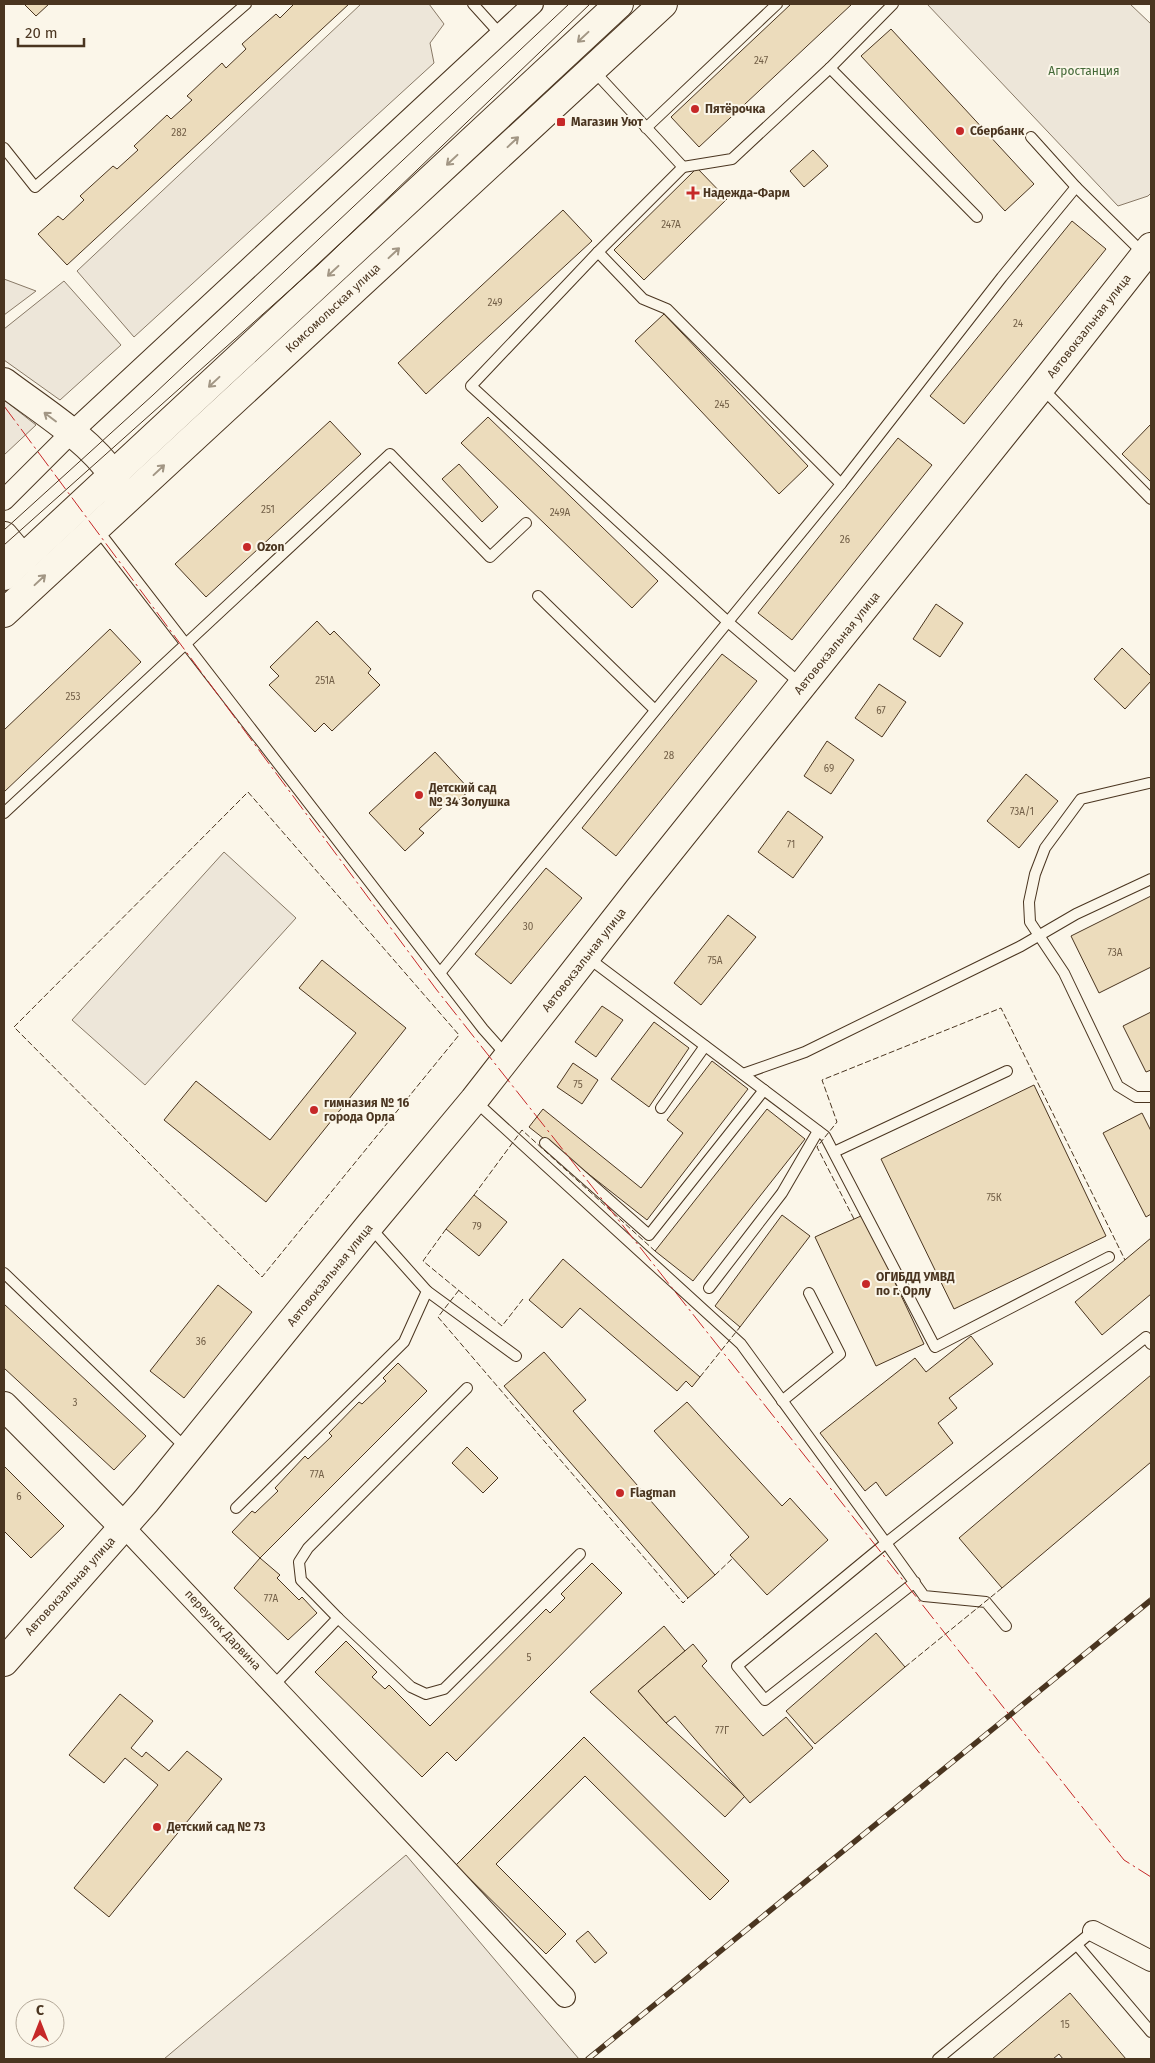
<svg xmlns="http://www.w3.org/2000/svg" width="1155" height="2063" font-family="'Fira Sans',sans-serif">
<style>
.green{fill:#ede6d9;stroke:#887966}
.building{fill:#ecdcbc;stroke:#4a3520}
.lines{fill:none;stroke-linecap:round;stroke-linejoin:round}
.lane-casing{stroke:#4a3520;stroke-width:12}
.street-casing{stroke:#4a3520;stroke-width:22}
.secondary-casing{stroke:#4a3520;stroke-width:30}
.primary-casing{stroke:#4a3520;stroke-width:30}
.lane{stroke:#fbf6e9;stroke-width:10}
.street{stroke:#fbf6e9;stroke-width:20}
.secondary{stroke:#fbf6e9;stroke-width:28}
.primary{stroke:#fbf6e9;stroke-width:28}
.tram{stroke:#4a3520;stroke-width:1}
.rail-casing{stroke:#4a3520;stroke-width:5.5}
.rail{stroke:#fbf6e9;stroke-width:4;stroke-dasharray:11;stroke-linecap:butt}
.fence{stroke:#4a3520;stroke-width:1;stroke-dasharray:6 2.5;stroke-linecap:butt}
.power{stroke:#c62828;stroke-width:1;stroke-dasharray:18 4 2.5 4;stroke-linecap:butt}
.oneway{stroke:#a29684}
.poi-dot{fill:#c62828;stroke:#fbf6e9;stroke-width:2}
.labels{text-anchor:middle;stroke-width:4;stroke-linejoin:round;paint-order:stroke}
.number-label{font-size:10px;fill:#725f47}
.park-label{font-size:12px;fill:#436837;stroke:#fbf6e9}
.poi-label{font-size:12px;font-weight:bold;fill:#4a3520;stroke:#fbf6e9;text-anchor:start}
.street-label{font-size:12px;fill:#4a3520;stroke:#fbf6e9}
</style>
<rect width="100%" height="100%" fill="#fbf6e9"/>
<!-- green -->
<g class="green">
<polygon points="361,4 429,4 444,24 430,43 434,63 134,337 77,271"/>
<polygon points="927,4 1130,4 1151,24 1151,193 1148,196 1118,206"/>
<polygon points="4,279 36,291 4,315"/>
<polygon points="64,281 121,345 60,400 4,360 4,329"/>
<polygon points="4,400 36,425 4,455"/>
<polygon points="224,852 296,918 145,1085 72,1020"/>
<polygon points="406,1855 579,2059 164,2059"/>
</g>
<!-- building -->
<g class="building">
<polygon points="24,4 49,4 36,16"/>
<polygon points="294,4 349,4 67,265 38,234 58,216 63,220 84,200 80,196 113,166 117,169 138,150 134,146 167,115 171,119 192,100 187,96 222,63 226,68 246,49 242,44 276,14 280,18"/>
<polygon points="791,4 852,4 699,147 671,117"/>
<polygon points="891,29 1034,184 1005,211 861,56"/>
<polygon points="813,150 828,166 804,187 790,171"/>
<polygon points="697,168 727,199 644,280 614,250"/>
<polygon points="563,210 592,241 426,394 398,363"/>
<polygon points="1072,221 1106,249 964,424 930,396"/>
<polygon points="664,314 808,466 779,494 635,341"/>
<polygon points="488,417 658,581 632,608 461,443"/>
<polygon points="330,421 361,454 206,597 175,564"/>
<polygon points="1151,424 1151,482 1122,454"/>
<polygon points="898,438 932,465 792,640 758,613"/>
<polygon points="459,464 498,507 482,522 442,479"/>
<polygon points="936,604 963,623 940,657 913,639"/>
<polygon points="317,621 330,635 334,631 371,669 368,673 380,685 332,731 324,723 315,732 269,685 279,676 270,667"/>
<polygon points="110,629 141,662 4,792 4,730"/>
<polygon points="1122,648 1151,676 1151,681 1125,709 1094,679"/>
<polygon points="722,654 757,681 616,856 582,828"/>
<polygon points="879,684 906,702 882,737 855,718"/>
<polygon points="827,741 854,760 831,794 804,776"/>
<polygon points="435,752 470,790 452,806 448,802 419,829 424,833 405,851 369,813"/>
<polygon points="1026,774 1058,801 1019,848 987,821"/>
<polygon points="788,811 823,837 793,878 758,852"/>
<polygon points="546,868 582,898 511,984 475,954"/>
<polygon points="1151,896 1151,967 1099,993 1071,936"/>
<polygon points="728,915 756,937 701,1005 674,983"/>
<polygon points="322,960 406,1028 266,1202 164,1120 196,1081 270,1140 356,1033 299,988"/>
<polygon points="602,1006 623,1020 596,1057 575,1042"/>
<polygon points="1151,1012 1151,1070 1146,1072 1123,1026"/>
<polygon points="654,1022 689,1048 649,1107 611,1079"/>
<polygon points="712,1061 748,1089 647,1220 529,1127 543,1109 641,1188 683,1133 667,1120"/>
<polygon points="573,1063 598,1080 582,1104 557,1087"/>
<polygon points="1034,1085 1106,1236 954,1309 881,1159"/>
<polygon points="767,1109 805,1139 693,1281 655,1251"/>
<polygon points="1142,1113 1151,1131 1151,1214 1146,1217 1103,1133"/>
<polygon points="474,1195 507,1222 479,1256 446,1229"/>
<polygon points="782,1215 810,1236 740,1327 715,1306"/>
<polygon points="863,1215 924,1344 876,1366 815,1237"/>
<polygon points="1151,1238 1151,1294 1102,1335 1075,1302"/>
<polygon points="563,1259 700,1377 692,1387 686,1381 677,1391 580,1308 562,1328 529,1300"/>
<polygon points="218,1285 252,1312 184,1398 150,1371"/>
<polygon points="4,1304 146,1436 114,1470 4,1368"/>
<polygon points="971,1336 993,1364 949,1398 957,1408 938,1423 953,1443 886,1496 876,1482 865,1491 820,1433 915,1358 926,1372"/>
<polygon points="544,1352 586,1400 573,1411 715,1575 688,1598 504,1386"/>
<polygon points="398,1363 427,1391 260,1558 232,1532 252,1511 255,1513 278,1491 275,1488 305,1456 308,1459 332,1436 329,1433 359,1402 362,1404 386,1381 383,1378"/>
<polygon points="1151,1375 1151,1462 1002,1588 959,1538"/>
<polygon points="687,1402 782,1506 790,1498 828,1540 767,1595 730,1555 749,1537 654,1431"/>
<polygon points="467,1447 498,1478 483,1493 452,1463"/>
<polygon points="4,1466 64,1526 31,1558 4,1531"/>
<polygon points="260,1558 280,1575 277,1578 299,1600 302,1597 317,1613 288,1640 234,1588"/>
<polygon points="592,1563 622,1593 456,1761 447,1752 422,1777 315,1672 346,1641 377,1672 372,1677 385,1689 389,1685 430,1726 546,1609 550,1613 565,1598 561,1594"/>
<polygon points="664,1626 685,1651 638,1691 666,1723 745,1796 725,1817 590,1692"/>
<polygon points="876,1633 905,1667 815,1744 786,1711"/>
<polygon points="693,1644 707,1661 702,1666 763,1736 786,1717 813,1748 750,1803 675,1716 666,1723 638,1691"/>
<polygon points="120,1694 153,1721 131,1748 142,1757 146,1752 169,1771 187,1751 222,1779 109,1917 74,1888 158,1785 125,1758 104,1783 69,1755"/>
<polygon points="584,1737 729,1881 710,1900 585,1776 496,1864 566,1934 546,1954 456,1865"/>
<polygon points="588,1931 607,1953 595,1963 576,1941"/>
<polygon points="1070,1993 1126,2059 1063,2059 1059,2054 1053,2059 992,2059"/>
</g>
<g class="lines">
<!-- lane casing -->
<g class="lane-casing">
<g id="lane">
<polyline points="473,4 501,35"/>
<polyline points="893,4 830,68 977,217"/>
<polyline points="593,70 683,167 598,252 643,299 667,309 841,484"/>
<polyline points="646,128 777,4"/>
<polyline points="1031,137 1076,187 1144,254"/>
<polyline points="4,148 35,187 246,4"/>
<polyline points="683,167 732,159 830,68"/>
<polyline points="598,252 471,386 728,622 801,684"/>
<polyline points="1042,388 1151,499"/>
<polyline points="97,529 483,1029 507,1056"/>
<polyline points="538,596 655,710"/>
<polyline points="1149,783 1081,799 1045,848 1035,874 1029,902 1030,922 1064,973 1118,1086 1136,1097 1151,1097"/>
<polyline points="4,813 390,454 490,557 526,523"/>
<polyline points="587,957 825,1136 935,1347 1109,1257"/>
<polyline points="440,973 841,484 1002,277 1076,187"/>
<polyline points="743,1074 805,1052 1021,946 1076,914 1151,879"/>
<polyline points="475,1101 741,1344 886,1543 1146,1337 1151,1344"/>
<polyline points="661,1108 705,1046"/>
<polyline points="545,1143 649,1235 764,1090"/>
<polyline points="834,1152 1007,1071"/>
<polyline points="4,1273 187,1449"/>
<polyline points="709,1288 782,1193 818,1131"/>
<polyline points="427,1291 516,1356"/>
<polyline points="782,1401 840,1354 809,1293"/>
<polyline points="236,1508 404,1342 427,1291 370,1227"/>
<polyline points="915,1582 765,1700 737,1666 886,1543 924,1596 986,1602 1006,1626"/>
<polyline points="338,1618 411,1687 426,1694 444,1689 580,1554"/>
<polyline points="274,1685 338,1618 301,1580 299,1562 308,1548 467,1388"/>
<polyline points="1077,1945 1151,2032"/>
<polyline points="938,2059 1093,1931"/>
</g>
</g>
<!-- street casing -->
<g class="street-casing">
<g id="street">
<polyline points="4,500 71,433 533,4"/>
<polyline points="123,1526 436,1858 565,1997"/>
<polyline points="1093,1931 1151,1961"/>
</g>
</g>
<!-- secondary casing -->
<g class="secondary-casing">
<g id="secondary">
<path d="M 4,382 C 38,408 89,439 113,475 C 117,482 118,490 118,498"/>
<polyline points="4,536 23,559"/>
<polyline points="4,1406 123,1526"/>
<polyline points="4,1662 146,1501 369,1226 474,1100 639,889 1041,387 1151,247"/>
</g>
</g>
<!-- primary casing -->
<g class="primary-casing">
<g id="primary">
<polyline points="4,576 619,4"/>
<polyline points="4,613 663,4"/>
</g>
</g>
<!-- lane -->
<use href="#lane" class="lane"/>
<!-- street -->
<use href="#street" class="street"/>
<!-- secondary -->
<use href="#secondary" class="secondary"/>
<!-- primary -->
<use href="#primary" class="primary"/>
<!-- tram -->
<g class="tram">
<polyline points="4,530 153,395 569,4"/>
<polyline points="4,545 318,265 590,4"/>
</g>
<!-- rail casing -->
<g class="rail-casing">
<polyline id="rail" points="588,2059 1151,1600"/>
</g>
<!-- rail -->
<use href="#rail" class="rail"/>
<!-- fence -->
<g class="fence">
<polygon points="248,792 459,1035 262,1277 14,1027"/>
<polyline points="474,1195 522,1130 655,1251"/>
<polyline points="854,1219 817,1147 837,1122 822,1080 1001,1008 1125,1260"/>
<polyline points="446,1229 423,1261 502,1326 523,1299"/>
<polyline points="459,1290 438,1317 683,1603 688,1598"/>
<polyline points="700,1377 740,1327"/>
<polyline points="715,1575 733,1558"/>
<polyline points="905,1667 1002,1588"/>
</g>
<!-- power -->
<polyline class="power" points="4,406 436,989 1124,1860 1151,1877"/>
</g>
<!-- one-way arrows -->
<defs><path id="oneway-shaft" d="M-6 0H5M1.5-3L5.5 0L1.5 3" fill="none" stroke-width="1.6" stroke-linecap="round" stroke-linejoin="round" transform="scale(1.25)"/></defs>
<g class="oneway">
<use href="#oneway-shaft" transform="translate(583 37) rotate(137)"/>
<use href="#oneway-shaft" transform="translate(513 142) rotate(-43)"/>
<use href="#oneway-shaft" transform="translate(452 160) rotate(137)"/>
<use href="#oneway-shaft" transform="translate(394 253) rotate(-43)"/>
<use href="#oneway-shaft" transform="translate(333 271) rotate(137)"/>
<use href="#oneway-shaft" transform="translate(214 382) rotate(137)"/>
<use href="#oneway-shaft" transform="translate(50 417) rotate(-143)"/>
<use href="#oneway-shaft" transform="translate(159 470) rotate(-43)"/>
<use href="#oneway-shaft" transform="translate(40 580) rotate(-43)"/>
</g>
<!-- markers -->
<g class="poi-dot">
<circle cx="695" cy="109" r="5"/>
<rect x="556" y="117" width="10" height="10" rx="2.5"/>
<circle cx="960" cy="131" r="5"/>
<path d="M690.5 185.5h5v5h5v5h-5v5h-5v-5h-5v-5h5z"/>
<circle cx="247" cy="547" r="5"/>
<circle cx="419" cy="795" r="5"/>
<circle cx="314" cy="1110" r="5"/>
<circle cx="866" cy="1284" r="5"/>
<circle cx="620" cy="1493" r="5"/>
<circle cx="157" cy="1827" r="5"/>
</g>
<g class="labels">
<!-- number labels -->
<g class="number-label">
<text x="761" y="64">247</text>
<text x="179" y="136">282</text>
<text x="671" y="228">247А</text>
<text x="495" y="306">249</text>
<text x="1018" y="327">24</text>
<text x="722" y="408">245</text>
<text x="268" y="513">251</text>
<text x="560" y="516">249А</text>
<text x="845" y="543">26</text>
<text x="325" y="684">251А</text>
<text x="73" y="700">253</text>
<text x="881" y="714">67</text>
<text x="669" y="759">28</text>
<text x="829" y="772">69</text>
<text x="1022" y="815">73А/1</text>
<text x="791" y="848">71</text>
<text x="528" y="930">30</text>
<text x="1115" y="956">73А</text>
<text x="715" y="964">75А</text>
<text x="578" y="1088">75</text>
<text x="994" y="1201">75К</text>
<text x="477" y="1230">79</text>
<text x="201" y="1345">36</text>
<text x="75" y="1406">3</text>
<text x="317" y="1478">77А</text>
<text x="19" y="1500">6</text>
<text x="271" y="1602">77А</text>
<text x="529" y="1661">5</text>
<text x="722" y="1734">77Г</text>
<text x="1065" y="2028">15</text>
</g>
<!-- park labels -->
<g class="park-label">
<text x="1084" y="75">Агростанция</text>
</g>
<!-- poi labels -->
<g class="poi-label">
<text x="705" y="113">Пятёрочка</text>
<text x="571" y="126">Магазин Уют</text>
<text x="970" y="135">Сбербанк</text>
<text x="703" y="197">Надежда-Фарм</text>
<text x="257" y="551">Ozon</text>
<text x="429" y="792">Детский сад<tspan x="429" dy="14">№ 34 Золушка</tspan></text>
<text x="324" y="1107">гимназия № 16<tspan x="324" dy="14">города Орла</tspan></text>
<text x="876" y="1281">ОГИБДД УМВД<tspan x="876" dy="14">по г. Орлу</tspan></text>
<text x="630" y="1497">Flagman</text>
<text x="167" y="1831">Детский сад № 73</text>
</g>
<!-- street labels -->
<g class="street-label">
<text transform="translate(333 308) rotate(-43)" y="4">Комсомольская улица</text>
<text transform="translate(1089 326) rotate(-52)" y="4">Автовокзальная улица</text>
<text transform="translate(837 643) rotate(-51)" y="4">Автовокзальная улица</text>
<text transform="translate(584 960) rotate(-52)" y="4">Автовокзальная улица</text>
<text transform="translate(330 1275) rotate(-51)" y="4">Автовокзальная улица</text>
<text transform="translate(70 1586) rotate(-48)" y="4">Автовокзальная улица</text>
<text transform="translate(223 1630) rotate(47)" y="4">переулок Дарвина</text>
</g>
</g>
<!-- border -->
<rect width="1155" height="2063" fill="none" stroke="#4a3520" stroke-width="10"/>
<!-- north arrow -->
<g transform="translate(40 2023)"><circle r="24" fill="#fbf6e9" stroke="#b4a999"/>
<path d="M0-4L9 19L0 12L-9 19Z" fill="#c62828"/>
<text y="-8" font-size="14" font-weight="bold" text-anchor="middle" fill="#4a3520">С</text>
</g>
<!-- scale -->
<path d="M18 38v8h66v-8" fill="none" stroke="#4a3520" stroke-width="2.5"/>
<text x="25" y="38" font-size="15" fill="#4a3520" stroke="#fbf6e9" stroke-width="4" paint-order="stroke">20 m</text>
</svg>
